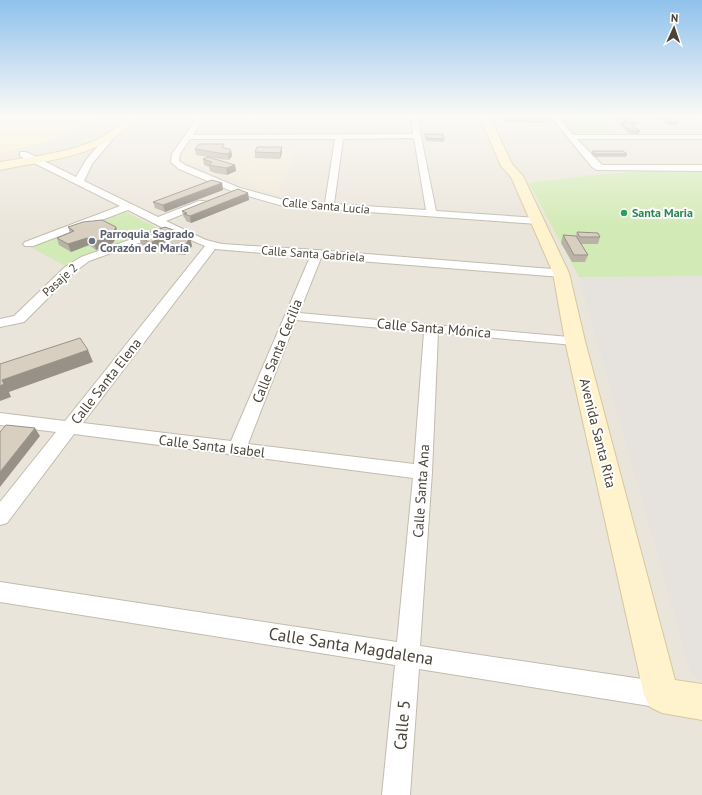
<svg xmlns="http://www.w3.org/2000/svg" width="702" height="795" font-family="'PT Sans',sans-serif">
<style>
.residential{fill:#eae5da}
.industrial{fill:#e6e2dd}
.education{fill:#efe8d6}
.green{fill:#d2eab5}
.sand{fill:#f9efc9}
.lines{fill:none;stroke-linecap:round;stroke-linejoin:round}
.street-casing{stroke:#c2bbae;stroke-width:2}
.secondary-casing{stroke:#d6c79b;stroke-width:2}
.street{fill:#fff;fill-rule:evenodd}
.secondary{fill:#fff3cd;fill-rule:evenodd}
.wall{fill:#bab2a6}
.shaded-wall{fill:#979187}
.building{fill:#d8cfc1;stroke:#979187}
.leisure-dot{fill:#2e9e5b;stroke:#fff;stroke-width:1.5}
.worship-dot{fill:#6b7280;stroke:#fff;stroke-width:1.5}
.labels{text-anchor:middle;stroke-width:4;stroke-linejoin:round;paint-order:stroke}
.far-street-label{font-size:12px;fill:#4b4439;stroke:#fff}
.far-leisure-label{font-size:12px;font-weight:bold;fill:#27864d;stroke:#fff;text-anchor:start}
.far-worship-label{font-size:12px;font-weight:bold;fill:#5b616d;stroke:#fff;text-anchor:start}
.street-label{font-size:14px;fill:#4b4439;stroke:#fff}
.near-street-label{font-size:17px;fill:#4b4439;stroke:#fff}
</style>
<rect width="100%" height="100%" fill="#f6f3ec"/>
<!-- residential -->
<rect class="residential" x="0" y="117" width="702" height="678"/>
<!-- industrial -->
<polygon class="industrial" points="702,276 702,682 691,674 579,277"/>
<!-- education -->
<polygon class="education" points="184,149 296,150 278,195 183,160 179,156"/>
<!-- green -->
<g class="green">
<polygon points="557,117 599,117 620,136 573,136"/>
<polygon points="650,171 702,171 702,276 579,277 529,183 591,175"/>
<polygon points="124,211 157,228 74,260 66,266 28,246"/>
</g>
<!-- sand -->
<path class="sand" d="M 0,117 L 95,117 C 67,138 34,146 0,153 Z"/>
<g class="lines">
<!-- street casing -->
<g class="street-casing">
<g id="street">
<path d="M 198,117 L 204,117 L 193,135 L 413,134 L 411,117 L 417,117 L 436,211 L 538,218 L 543,221 L 538,224 L 283,206 L 234,192 L 179,169 L 171,162 L 172,154 ZM 414,138 L 426,210 L 334,204 L 343,139 ZM 190,139 L 335,139 L 325,203 L 284,200 L 240,188 L 185,165 L 179,161 L 180,154 Z"/>
<polygon points="551,117 558,117 573,135 702,135 702,139 577,139 602,165 702,165 702,171 597,170 592,167"/>
<path d="M 110,132 L 117,134 L 92,164 L 84,181 L 158,217 L 199,201 L 205,201 L 207,203 L 205,205 L 166,221 L 206,240 L 222,244 L 317,250 L 565,270 L 567,273 L 565,276 L 561,277 L 321,258 L 299,313 L 580,338 L 582,341 L 580,344 L 575,345 L 438,333 L 432,472 L 420,646 L 662,682 L 671,686 L 675,695 L 671,704 L 662,708 L 419,669 L 410,795 L 382,795 L 395,665 L 0,602 L 0,582 L 397,642 L 413,478 L 74,434 L 7,523 L 0,525 L 0,502 L 56,432 L 0,425 L 0,413 L 65,421 L 205,246 L 167,230 L 128,210 L 33,246 L 25,246 L 23,244 L 25,242 L 120,206 L 20,156 L 20,152 L 26,152 L 76,177 L 86,160 ZM 215,249 L 310,257 L 231,441 L 83,423 ZM 296,320 L 424,332 L 414,464 L 248,444 Z"/>
<polygon points="160,229 164,230 165,232 164,234 89,261 73,273 24,322 0,327 0,319 14,316 65,267 81,257"/>
</g>
</g>
<!-- secondary casing -->
<g class="secondary-casing">
<g id="secondary">
<path d="M 126,117 L 137,117 C 106,157 46,160 0,170 L 0,162 C 34,156 82,152 110,132 C 116,128 121,122 126,117 Z"/>
<polygon points="480,117 490,117 512,164 523,176 569,273 585,341 675,680 702,684 702,720 662,713 650,707 644,695 565,341 553,273 511,177 501,166"/>
</g>
</g>
<!-- street -->
<use href="#street" class="street"/>
<!-- secondary -->
<use href="#secondary" class="secondary"/>
</g>
<!-- wall -->
<g class="wall">
<polygon points="502,117 550,117 551,118 550,123 504,123 502,120"/>
<polygon points="617,117 629,117 637,123 636,125 632,125 640,131 639,134 630,134 620,125 620,123 625,123"/>
<polygon points="656,117 669,117 678,123 677,125 669,125"/>
<polygon points="425,134 444,139 444,142 426,141"/>
<polygon points="257,147 282,153 280,159 255,158 255,152"/>
<polygon points="225,148 231,150 232,156 229,160 220,159 196,155 195,149"/>
<polygon points="592,151 627,154 626,157 594,157 591,154"/>
<polygon points="203,159 235,165 236,171 227,175 215,173 210,171 209,167 204,165"/>
<polygon points="222,183 223,190 165,212 155,208 153,202"/>
<polygon points="248,193 249,200 191,223 186,221 185,218 184,218 182,211"/>
<polygon points="68,227 116,227 118,234 113,243 96,250 89,245 71,252 59,245 57,238 70,233"/>
<polygon points="577,232 600,237 598,244 581,244 588,255 585,262 572,262 561,243 563,235 576,236"/>
<polygon points="139,236 190,238 192,246 185,255 163,253 161,246 152,250 141,244"/>
</g>
<!-- shaded-wall -->
<g class="shaded-wall">
<polygon points="282,147 282,153 280,159 280,153"/>
<polygon points="231,150 232,156 229,160 228,154"/>
<polygon points="235,165 236,171 227,175 226,168"/>
<polygon points="222,183 223,190 165,212 163,205"/>
<polygon points="248,193 249,200 191,223 190,216"/>
<polygon points="116,227 118,234 113,243 96,250 94,242"/>
<polygon points="176,231 177,238 152,250 150,243"/>
<polygon points="87,238 89,245 71,252 68,244"/>
<polygon points="190,238 192,246 185,255 184,247"/>
<polygon points="88,350 93,362 9,392 11,397 0,401 0,386 2,380"/>
<polygon points="35,428 40,436 0,487 0,472"/>
</g>
<!-- building -->
<g class="building">
<polygon points="502,117 525,117 527,120 504,120"/>
<polygon points="527,117 550,117 551,118 528,118"/>
<polygon points="622,117 629,117 637,123 629,123"/>
<polygon points="661,117 669,117 678,123 670,123"/>
<polygon points="620,123 629,123 640,131 631,131"/>
<polygon points="425,134 443,134 444,139 426,138"/>
<polygon points="199,144 224,144 222,147 231,150 228,154 219,153 195,149"/>
<polygon points="257,147 282,147 280,153 255,152"/>
<polygon points="592,151 623,151 627,154 595,154"/>
<polygon points="208,157 235,165 226,168 214,166 209,165 212,162 203,159"/>
<polygon points="212,180 222,183 163,205 153,202"/>
<polygon points="238,189 248,193 190,216 184,214 187,213 182,211"/>
<polygon points="102,220 116,227 111,236 94,242 87,238 68,244 57,238 74,231 68,227 83,222"/>
<polygon points="165,227 176,231 150,243 139,236"/>
<polygon points="176,231 190,238 184,247 161,246"/>
<polygon points="577,232 598,233 600,237 580,237"/>
<polygon points="563,235 576,236 588,255 574,255"/>
<polygon points="80,338 88,350 2,380 4,384 0,386 0,364"/>
<polygon points="6,425 35,428 0,472 0,432"/>
</g>
<!-- sky -->
<linearGradient id="sky" x2="0" y2="1"><stop stop-color="#8fc1ec"/><stop offset="0.51" stop-color="#fbfaf6"/><stop offset="1" stop-color="#fbfaf6" stop-opacity="0"/></linearGradient>
<rect width="702" height="228" fill="url(#sky)"/>
<!-- markers -->
<circle class="leisure-dot" cx="624" cy="213" r="4"/>
<circle class="worship-dot" cx="92" cy="241" r="4"/>
<g class="labels">
<!-- far-street labels -->
<g class="far-street-label">
<text transform="translate(326 206) rotate(5)" y="4">Calle Santa Lucía</text>
<text transform="translate(313 254) rotate(4)" y="4">Calle Santa Gabriela</text>
<text transform="translate(60 280) rotate(-42)" y="4">Pasaje 2</text>
</g>
<!-- far-leisure labels -->
<g class="far-leisure-label">
<text x="632" y="217">Santa Maria</text>
</g>
<!-- far-worship labels -->
<g class="far-worship-label">
<text x="100" y="238">Parroquia Sagrado<tspan x="100" dy="14">Corazón de María</tspan></text>
</g>
<!-- street labels -->
<g class="street-label">
<text transform="translate(434 328) rotate(5)" y="5">Calle Santa Mónica</text>
<text transform="translate(277 351) rotate(-68)" y="5">Calle Santa Cecilia</text>
<text transform="translate(106 381) rotate(-52)" y="5">Calle Santa Elena</text>
<text transform="translate(598 433) rotate(76)" y="5">Avenida Santa Rita</text>
<text transform="translate(212 446) rotate(7)" y="5">Calle Santa Isabel</text>
<text transform="translate(421 491) rotate(-86)" y="5">Calle Santa Ana</text>
</g>
<!-- near-street labels -->
<g class="near-street-label">
<text transform="translate(351 646) rotate(9)" y="6">Calle Santa Magdalena</text>
<text transform="translate(402 725) rotate(-85)" y="6">Calle 5</text>
</g>
</g>
<!-- north arrow -->
<g transform="translate(674 28) rotate(3)" stroke="#ffffff" stroke-width="3" paint-order="stroke">
<path d="M0-3L7 15L0 10L-7 15Z" fill="#4b4439"/>
<text y="-6" font-size="11" font-weight="bold" text-anchor="middle" fill="#4b4439">N</text>
</g>
</svg>
